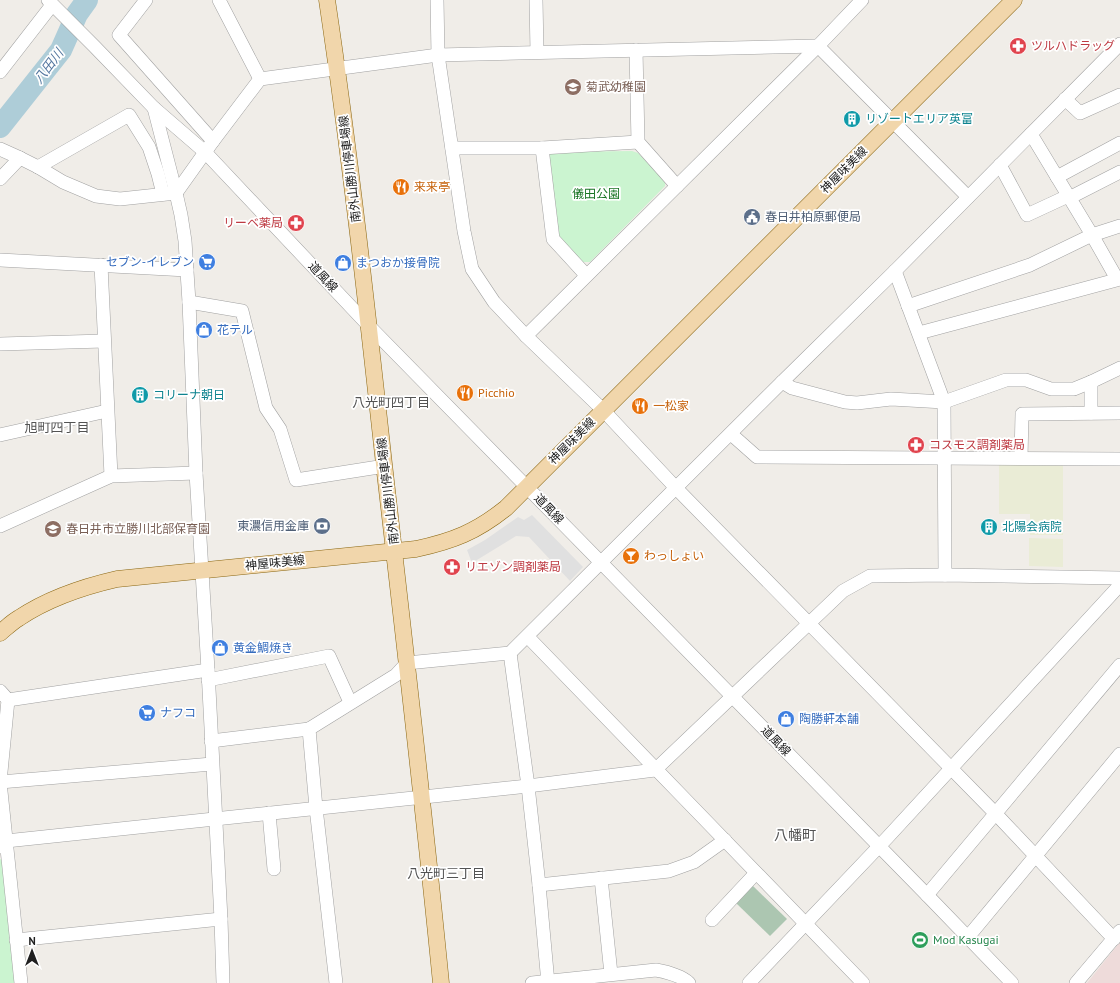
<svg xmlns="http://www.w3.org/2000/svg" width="1120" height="983" font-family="'PT Sans','Noto Sans JP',sans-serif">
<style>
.commercial{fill:#eedbda}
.farmland{fill:#eaecd6}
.cemetery{fill:#acc6b1}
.park{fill:#cbf4d0}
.parking{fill:#e0e0e0}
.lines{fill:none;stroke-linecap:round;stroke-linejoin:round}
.river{stroke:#aecdd8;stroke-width:22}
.minor-casing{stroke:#a1a1a1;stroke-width:14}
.major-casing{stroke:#8b6712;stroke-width:17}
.minor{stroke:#fff;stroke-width:13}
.major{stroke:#f1d6ab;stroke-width:16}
.labels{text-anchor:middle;stroke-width:3.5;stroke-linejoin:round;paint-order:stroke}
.health-label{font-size:12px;fill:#be3a42;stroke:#fff;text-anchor:start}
.education-label{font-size:12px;fill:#785e54;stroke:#fff;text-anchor:start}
.culture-label{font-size:12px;fill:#0d838f;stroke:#fff;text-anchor:start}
.street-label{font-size:12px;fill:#202020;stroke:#fff}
.food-label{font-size:12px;fill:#c56008;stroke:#fff;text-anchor:start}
.park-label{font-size:12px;fill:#197424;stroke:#fff}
.service-label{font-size:12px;fill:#4e5e75;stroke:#fff;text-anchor:start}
.shop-label{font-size:12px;fill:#366cbe;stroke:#fff;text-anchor:start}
.leisure-label{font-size:12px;fill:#27864d;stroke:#fff;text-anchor:start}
.water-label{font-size:13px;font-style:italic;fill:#54779f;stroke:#fff}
.neighbourhood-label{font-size:13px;fill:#535353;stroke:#fff}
.quarter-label{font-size:14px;fill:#535353;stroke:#fff}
</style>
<rect width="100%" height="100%" fill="#f0ede8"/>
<!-- commercial -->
<polygon class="commercial" points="1120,942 1120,983 1087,983"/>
<!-- farmland -->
<g class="farmland">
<polygon points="999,465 1063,465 1063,535 1030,535 1030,514 999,514"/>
<polygon points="1029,538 1063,539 1063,567 1029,566"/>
</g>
<!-- cemetery -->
<polygon class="cemetery" points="752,885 787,919 770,936 736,903"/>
<!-- park -->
<g class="park">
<polygon points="632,151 638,153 665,181 665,186 590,262 583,262 558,236 547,156 551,152"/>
<polygon points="0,859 2,860 15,983 0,983"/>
</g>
<!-- parking -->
<polygon class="parking" points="532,515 583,567 570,581 529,537 516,536 472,563 467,550 485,540 518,517 524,520"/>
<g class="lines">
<!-- river -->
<polyline class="river" points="0,127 61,50 77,14 87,0"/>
<!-- minor casing -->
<g class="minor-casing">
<g id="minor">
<polyline points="48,0 94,46 154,108 205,152 369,326 927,895 1012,983"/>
<polyline points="146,0 119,35 213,141"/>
<polyline points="219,0 260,79"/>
<polyline points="437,0 438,55 464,231 472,269 494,302 526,336 603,410 676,488 995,813 1114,939"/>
<polyline points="536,0 537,52"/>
<polyline points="636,50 638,142 677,186"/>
<polyline points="0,72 52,5"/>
<polyline points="1065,99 1080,113 1120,95"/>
<polyline points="154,108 176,193 181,215 185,241 189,302 196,473 208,670 221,919 223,983"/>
<polyline points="1031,134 1092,235 1117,279"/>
<polyline points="452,148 542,148 638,142"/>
<polyline points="542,148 553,239 586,275"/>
<polyline points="0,149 20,158"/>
<polyline points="1000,165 1027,215 1068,196"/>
<polyline points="38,167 129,115 149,147 158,174 163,194"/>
<polyline points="1057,177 1120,143"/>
<polyline points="0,179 20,158 38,167 63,182 96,196 120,199 176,193 213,141 260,79 438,55 818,46 968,197"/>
<polyline points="1069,198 1120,172"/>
<polyline points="0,260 187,270"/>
<polyline points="101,265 111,476"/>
<polyline points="895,271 944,402 945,575"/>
<polyline points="189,302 242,311 266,408 280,429 296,480 385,466"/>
<polyline points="908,306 1030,265 1092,235 1120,226"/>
<polyline points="919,333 1120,279"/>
<polyline points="526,336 818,46 862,0"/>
<polyline points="0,344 104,341"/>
<polyline points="782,382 792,388 845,402 857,403 891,399 944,402 1006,380 1026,380 1051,389 1074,389 1091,382 1120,368"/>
<polyline points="1091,382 1091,413"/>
<polyline points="731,434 757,457 1120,459"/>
<polyline points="0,435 107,411"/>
<polyline points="1021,458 1022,414 1120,413"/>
<polyline points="0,526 111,476 196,473"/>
<path d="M 528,637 C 639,753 752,867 863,983"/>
<polyline points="510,653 528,786 539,885 548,983"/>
<polyline points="208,680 329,656 350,702"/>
<polyline points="0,691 8,700 0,782 21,983"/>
<polyline points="8,700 208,670"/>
<polyline points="211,741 309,729"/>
<polyline points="0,782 212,764"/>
<polyline points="269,813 274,869"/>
<polyline points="0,847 6,841 528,786 655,770 843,591 870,576 945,575 1120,578"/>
<polyline points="601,878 611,974"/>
<polyline points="539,885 669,871 694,862 725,840"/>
<polyline points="927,895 1120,665"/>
<polyline points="712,920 756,873"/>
<polyline points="968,937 1120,754"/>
<polyline points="16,940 221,919"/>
<polyline points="336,983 316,808 309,729 396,675 407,663 510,653 782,382 895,271 1120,44"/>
<path d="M 532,983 L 656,970 C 667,972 680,975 689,983"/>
<polyline points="749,983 887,838 1120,585"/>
<polyline points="1076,983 1120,931"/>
</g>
</g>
<!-- major casing -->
<g class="major-casing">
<g id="major">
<path d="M 327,0 C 350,154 367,309 384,464 C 404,637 424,810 441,983"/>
<path d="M 0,633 C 6,628 12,622 19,618 C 49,598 82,587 117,579 L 416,549 C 453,541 476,532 506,508 L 1014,0"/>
</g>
</g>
<!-- minor -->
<use href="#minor" class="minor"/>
<!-- major -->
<use href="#major" class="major"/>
</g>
<!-- icons -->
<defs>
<g id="pharmacy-disc" transform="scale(0.9)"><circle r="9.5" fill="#e0444e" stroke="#fff"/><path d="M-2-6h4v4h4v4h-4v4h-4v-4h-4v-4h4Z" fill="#fff"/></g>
<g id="school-disc" transform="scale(0.9)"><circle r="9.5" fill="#8d6e63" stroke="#fff"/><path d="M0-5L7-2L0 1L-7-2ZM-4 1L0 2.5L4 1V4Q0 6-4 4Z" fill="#fff"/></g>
<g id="building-disc" transform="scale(0.9)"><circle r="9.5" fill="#0f9aa8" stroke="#fff"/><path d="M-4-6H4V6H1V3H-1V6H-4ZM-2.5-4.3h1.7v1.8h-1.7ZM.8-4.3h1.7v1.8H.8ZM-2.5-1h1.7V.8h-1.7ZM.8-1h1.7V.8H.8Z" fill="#fff"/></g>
<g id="restaurant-disc" transform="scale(0.9)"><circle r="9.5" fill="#e8710a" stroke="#fff"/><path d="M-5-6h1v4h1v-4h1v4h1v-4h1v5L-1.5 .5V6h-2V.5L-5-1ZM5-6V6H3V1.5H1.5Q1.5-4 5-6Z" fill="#fff"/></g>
<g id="civic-disc" transform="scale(0.9)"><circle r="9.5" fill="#5c6f8a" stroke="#fff"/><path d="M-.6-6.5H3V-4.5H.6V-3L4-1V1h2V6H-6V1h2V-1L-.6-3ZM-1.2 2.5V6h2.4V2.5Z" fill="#fff"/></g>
<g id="supermarket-disc" transform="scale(0.9)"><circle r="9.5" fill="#3f7fe0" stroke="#fff"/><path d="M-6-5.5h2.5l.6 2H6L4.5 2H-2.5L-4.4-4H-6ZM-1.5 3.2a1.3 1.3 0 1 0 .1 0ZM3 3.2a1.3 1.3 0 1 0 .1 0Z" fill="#fff"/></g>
<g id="shop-disc" transform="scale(0.9)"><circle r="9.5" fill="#3f7fe0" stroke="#fff"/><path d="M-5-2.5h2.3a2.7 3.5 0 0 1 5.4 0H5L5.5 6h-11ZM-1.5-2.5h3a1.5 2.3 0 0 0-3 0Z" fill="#fff"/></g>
<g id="bank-disc" transform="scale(0.9)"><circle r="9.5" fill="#5c6f8a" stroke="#fff"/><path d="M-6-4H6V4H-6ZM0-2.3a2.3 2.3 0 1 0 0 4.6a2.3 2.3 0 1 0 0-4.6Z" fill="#fff"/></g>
<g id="bar-disc" transform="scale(0.9)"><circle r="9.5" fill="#e8710a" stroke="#fff"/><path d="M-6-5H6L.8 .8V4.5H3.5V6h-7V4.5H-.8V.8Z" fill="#fff"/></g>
<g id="stadium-disc" transform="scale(0.9)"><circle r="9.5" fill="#2e9e5b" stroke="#fff"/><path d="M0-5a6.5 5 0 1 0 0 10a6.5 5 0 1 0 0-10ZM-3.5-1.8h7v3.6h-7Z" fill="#fff"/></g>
</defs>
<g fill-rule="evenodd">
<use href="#pharmacy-disc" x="1018" y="46"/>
<use href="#school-disc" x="573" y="87"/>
<use href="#building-disc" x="852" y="119"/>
<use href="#restaurant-disc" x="401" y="187"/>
<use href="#civic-disc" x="752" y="217"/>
<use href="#pharmacy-disc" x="296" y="223"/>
<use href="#supermarket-disc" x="207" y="262"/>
<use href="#shop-disc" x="343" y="263"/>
<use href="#shop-disc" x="204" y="330"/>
<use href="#restaurant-disc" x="465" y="393"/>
<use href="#building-disc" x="140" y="395"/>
<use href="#restaurant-disc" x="640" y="406"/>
<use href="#pharmacy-disc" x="916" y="445"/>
<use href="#bank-disc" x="322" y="526"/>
<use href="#building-disc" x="989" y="527"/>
<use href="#school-disc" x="53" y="529"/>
<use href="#bar-disc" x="631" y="556"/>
<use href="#pharmacy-disc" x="452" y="567"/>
<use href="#shop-disc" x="220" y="648"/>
<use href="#supermarket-disc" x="147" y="713"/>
<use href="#shop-disc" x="786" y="719"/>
<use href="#stadium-disc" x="920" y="940"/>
</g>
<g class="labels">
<!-- health labels -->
<g class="health-label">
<text x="1031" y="50">ツルハドラッグ</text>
<text x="283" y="227" text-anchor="end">リーベ薬局</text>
<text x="929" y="449">コスモス調剤薬局</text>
<text x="465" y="571">リエゾン調剤薬局</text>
</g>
<!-- education labels -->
<g class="education-label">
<text x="586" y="91">菊武幼稚園</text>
<text x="66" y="533">春日井市立勝川北部保育園</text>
</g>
<!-- culture labels -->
<g class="culture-label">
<text x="865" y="123">リゾートエリア英富</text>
<text x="153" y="399">コリーナ朝日</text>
<text x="1002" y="531">北陽会病院</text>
</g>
<!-- street labels -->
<g class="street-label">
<text transform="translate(350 169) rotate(-97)" y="4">南外山勝川停車場線</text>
<text transform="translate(844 170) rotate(-45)" y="4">神屋味美線</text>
<text transform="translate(323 277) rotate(47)" y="4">道風線</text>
<text transform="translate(572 441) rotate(-45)" y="4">神屋味美線</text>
<text transform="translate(388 491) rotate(-97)" y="4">南外山勝川停車場線</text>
<text transform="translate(549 509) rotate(46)" y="4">道風線</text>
<text transform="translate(275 563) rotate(-6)" y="4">神屋味美線</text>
<text transform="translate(776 741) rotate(46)" y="4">道風線</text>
</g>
<!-- food labels -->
<g class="food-label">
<text x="414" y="191">来来亭</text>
<text x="478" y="397">Picchio</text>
<text x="653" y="410">一松家</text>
<text x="644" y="560">わっしょい</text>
</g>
<!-- park labels -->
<g class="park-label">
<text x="596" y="198">儀田公園</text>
</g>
<!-- service labels -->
<g class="service-label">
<text x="765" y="221">春日井柏原郵便局</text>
<text x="309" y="530" text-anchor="end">東濃信用金庫</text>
</g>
<!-- shop labels -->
<g class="shop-label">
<text x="194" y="266" text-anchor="end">セブン-イレブン</text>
<text x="356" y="267">まつおか接骨院</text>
<text x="217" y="334">花テル</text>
<text x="233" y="652">黄金鯛焼き</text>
<text x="160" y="717">ナフコ</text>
<text x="799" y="723">陶勝軒本舗</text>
</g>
<!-- leisure labels -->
<g class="leisure-label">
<text x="933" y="944">Mod Kasugai</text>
</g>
<!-- water labels -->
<g class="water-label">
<text transform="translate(48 66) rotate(-53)" y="5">八田川</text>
</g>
<!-- neighbourhood labels -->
<g class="neighbourhood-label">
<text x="391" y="407">八光町四丁目</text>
<text x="57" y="432">旭町四丁目</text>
<text x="446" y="878">八光町三丁目</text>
</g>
<!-- quarter labels -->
<g class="quarter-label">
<text x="795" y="840">八幡町</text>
</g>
</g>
<!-- north arrow -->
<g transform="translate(32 951)" stroke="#ffffff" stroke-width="3" paint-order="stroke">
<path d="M0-3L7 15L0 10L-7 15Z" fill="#202020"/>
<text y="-6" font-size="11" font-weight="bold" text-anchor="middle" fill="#202020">N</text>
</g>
</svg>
